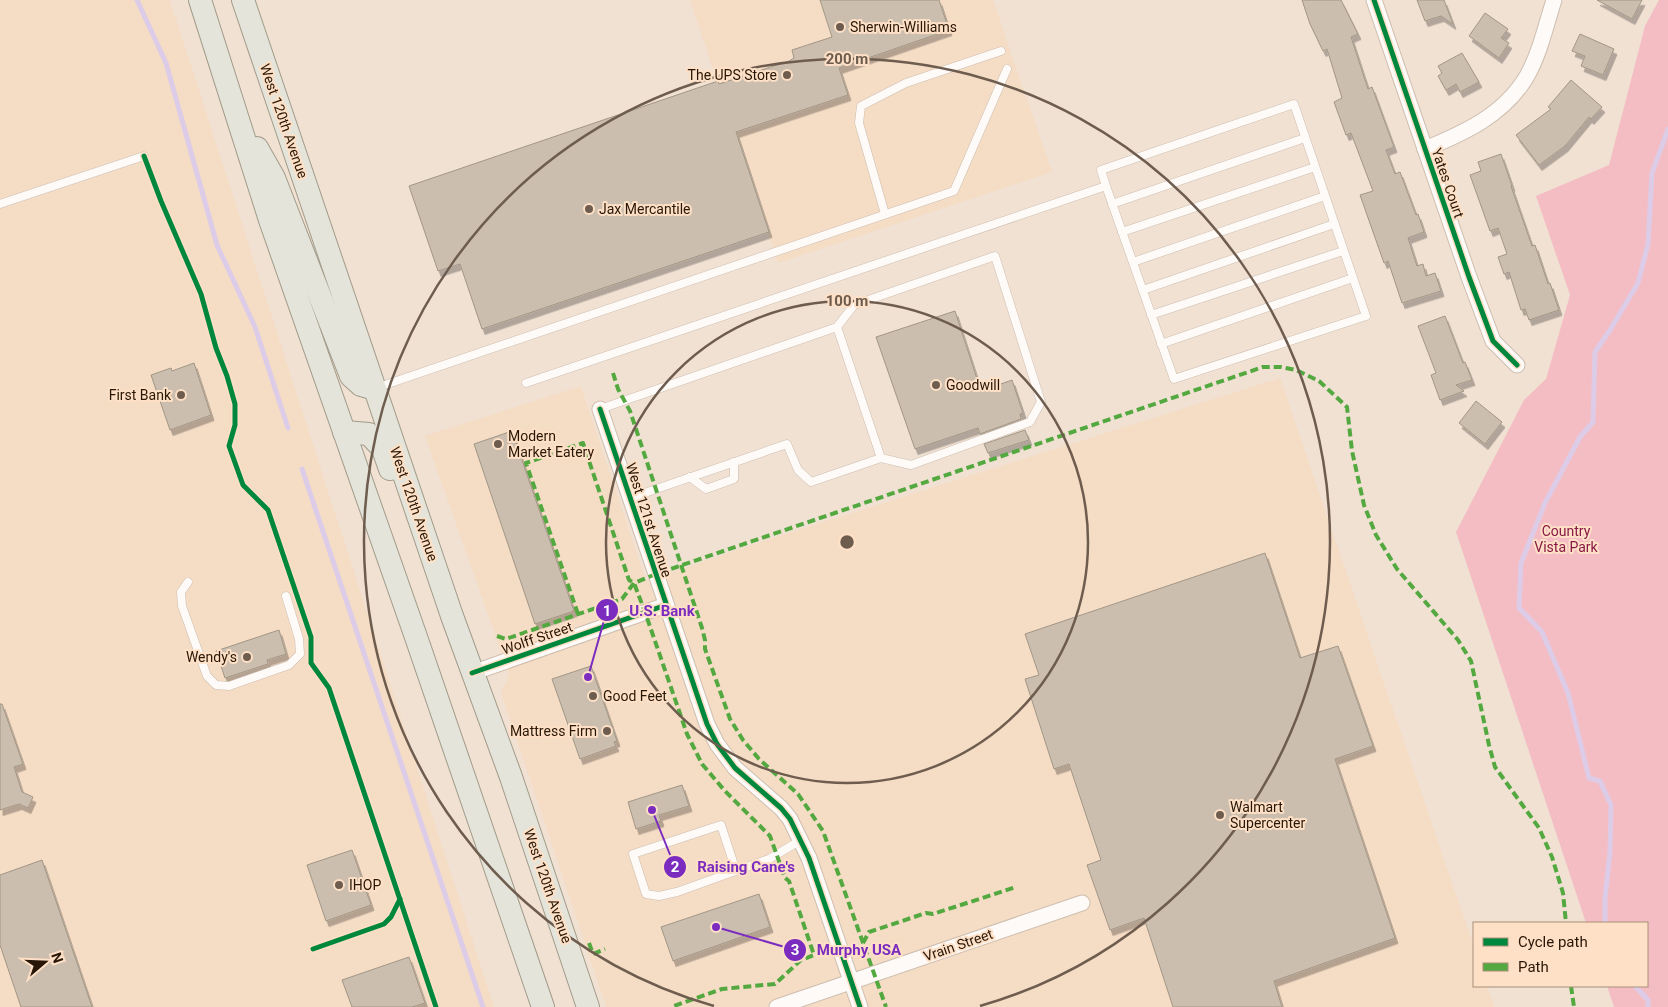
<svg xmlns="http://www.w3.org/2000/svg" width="1668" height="1007" font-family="Roboto,sans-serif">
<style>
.built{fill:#f5dcc5}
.green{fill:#f4bdc3}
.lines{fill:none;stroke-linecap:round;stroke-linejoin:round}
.stream{stroke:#ddcce7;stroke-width:5}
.building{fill:#cbbeae;stroke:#a29685;filter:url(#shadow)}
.service-casing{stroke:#cebeaf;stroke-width:9}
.minor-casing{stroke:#cebeaf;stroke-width:17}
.primary-casing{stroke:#a19b89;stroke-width:24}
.service{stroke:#fdfaf8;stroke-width:8}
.minor{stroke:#fdfaf8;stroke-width:15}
.primary{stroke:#e4e4db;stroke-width:22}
.quiet{stroke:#53a940;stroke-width:4;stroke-dasharray:8 4;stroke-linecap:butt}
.cycleway-casing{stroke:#fee0c6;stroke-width:8}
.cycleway{stroke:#00873e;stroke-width:5}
.ring{fill:none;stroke:#6e5d4e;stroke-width:2.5}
.poi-dot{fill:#6e5d4e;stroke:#fee0c6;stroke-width:2}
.labels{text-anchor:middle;stroke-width:4;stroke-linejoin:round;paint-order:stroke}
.poi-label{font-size:14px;fill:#281606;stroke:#fee0c6;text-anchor:start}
.street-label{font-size:14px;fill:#281606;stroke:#fee0c6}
.park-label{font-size:14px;fill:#881845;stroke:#fee0c6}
.centre{fill:#6e5d4e;stroke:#fee0c6;stroke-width:2.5}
.ring-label{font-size:15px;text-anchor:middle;font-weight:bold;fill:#6e5d4e;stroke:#fee0c6;stroke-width:4;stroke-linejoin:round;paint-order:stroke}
.leader{fill:none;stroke:#7b2cbf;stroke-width:2}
.callout-dot{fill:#7b2cbf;stroke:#fee0c6;stroke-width:2}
.mark-label{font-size:15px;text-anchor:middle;font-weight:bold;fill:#fff}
.callout-label{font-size:15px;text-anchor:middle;font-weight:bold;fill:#7b2cbf;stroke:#fee0c6;stroke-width:4;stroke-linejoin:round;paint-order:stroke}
</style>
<defs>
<filter id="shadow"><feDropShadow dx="3" dy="5.5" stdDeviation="0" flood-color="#0004"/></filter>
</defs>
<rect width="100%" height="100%" fill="#f1e1d3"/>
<!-- built -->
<g class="built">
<polygon points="0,0 170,0 494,1007 0,1007"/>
<polygon points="690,0 993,0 1052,172 778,263"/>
<polygon points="1280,378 1474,947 1474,986 1487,986 1495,1007 606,1007 501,693 509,674 425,436 581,386 646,581 782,535"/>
</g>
<!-- green -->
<polygon class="green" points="1659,0 1668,0 1668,1007 1614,1007 1607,986 1647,986 1647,923 1586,923 1456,532 1524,400 1546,379 1570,295 1536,196 1609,165 1645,26"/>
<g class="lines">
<!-- stream -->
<g class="stream">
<polyline points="137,0 166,63 217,245 255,327 288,428"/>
<polyline points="302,469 483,1007"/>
<polyline points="1605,923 1605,898 1610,852 1611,805 1600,781 1589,778 1568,693 1542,632 1519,608 1521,563 1545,503 1580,437 1593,422 1595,352 1610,330 1638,283 1648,244 1652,173 1668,129"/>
<polyline points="1635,986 1648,1000 1648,1007"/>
</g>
</g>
<!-- building -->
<g class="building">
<polygon points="820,0 939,0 949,30 839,68 848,95 736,132 769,232 482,329 460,264 438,271 409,186 718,81 719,84 789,61 794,58 792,50 832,37"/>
<polygon points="1302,0 1341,0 1358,34 1351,37 1368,89 1372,87 1394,147 1386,150 1395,174 1400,172 1416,215 1418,214 1424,232 1408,238 1417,266 1423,264 1426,276 1435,273 1441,291 1402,303 1388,261 1384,263 1360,195 1373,191 1351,133 1346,135 1334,102 1342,98 1327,49 1323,51 1310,24"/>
<polygon points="1417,0 1444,0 1453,24 1441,16 1425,21"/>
<polygon points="1597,0 1642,0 1632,19"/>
<polygon points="1485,13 1508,29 1501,38 1509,43 1499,58 1469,36"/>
<polygon points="1580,34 1614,49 1603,75 1581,66 1585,56 1572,51"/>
<polygon points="1462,53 1479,82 1460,92 1456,84 1446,90 1438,76 1442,73 1438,66"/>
<polygon points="1571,80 1602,107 1591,119 1589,117 1565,146 1539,165 1516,135 1551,109 1548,107"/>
<polygon points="1501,154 1512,186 1511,186 1532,246 1535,245 1548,284 1550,283 1559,310 1529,320 1525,309 1521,310 1509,272 1504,274 1498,257 1507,254 1498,228 1490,231 1470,175 1481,171 1478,162"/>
<polygon points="955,311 981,391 1012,380 1023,413 1020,414 1021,419 980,434 978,428 915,449 876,337"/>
<polygon points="1445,316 1463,363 1465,362 1472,380 1456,385 1464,391 1440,400 1431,375 1436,373 1418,326"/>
<polygon points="194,363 211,415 170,430 151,375 171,368 172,371"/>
<polygon points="1476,401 1502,422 1485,444 1459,423"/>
<polygon points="1025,430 1029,440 988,453 984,444"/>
<polygon points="512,431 574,611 535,624 474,444"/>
<polygon points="1265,553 1300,658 1338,646 1373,746 1335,759 1395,938 1274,981 1282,1007 1173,1007 1144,918 1110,930 1087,865 1101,860 1069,764 1054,769 1025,679 1039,675 1025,634"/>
<polygon points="279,630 286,654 267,660 268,664 225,678 216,651"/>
<polygon points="591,666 617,741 614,742 616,746 580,759 552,679"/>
<polygon points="0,704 2,704 23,764 14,767 22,792 33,797 28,808 19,804 0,810"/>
<polygon points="682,785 689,806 659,815 661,821 636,829 628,802"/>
<polygon points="352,850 371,905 326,921 307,865"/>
<polygon points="42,860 92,1007 21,1007 0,945 0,875"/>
<polygon points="759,894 770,927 673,961 661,927"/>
<polygon points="409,957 425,1003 412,1007 352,1007 342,980"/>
</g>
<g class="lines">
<!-- service casing -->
<g class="service-casing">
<g id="service">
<polyline points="0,204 144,156"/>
<polyline points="1112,204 1305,138"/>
<polyline points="885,214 859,123 861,106 906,83 1001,51"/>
<polyline points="1122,232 1315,167"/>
<polyline points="1133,262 1325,196"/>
<polyline points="1143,290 1334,224"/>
<polyline points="1151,315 1343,251"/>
<polyline points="837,327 854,305 995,256 1041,402 1030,422 911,465 881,458"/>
<polyline points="1161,344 1353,278"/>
<polyline points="526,383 1106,186 1101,170 1294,104 1366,316 1174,379 1106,186"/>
<polyline points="376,388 954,191 1007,69"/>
<polyline points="600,409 837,327 881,458 811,482 798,470 787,444 630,498"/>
<polyline points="690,477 706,489 734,479 734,462"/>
<polyline points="188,582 181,592 182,606 207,676 216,685 229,686 289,665 300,654 299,639 286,596"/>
<polyline points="736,871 721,825 633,854 646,894 659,896 677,892 769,859 801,840"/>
</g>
</g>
<!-- minor casing -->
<g class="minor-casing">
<g id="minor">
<polyline points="1374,0 1469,277 1493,341 1517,365"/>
<path d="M 1425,149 C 1464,133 1504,115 1527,76 C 1540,53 1546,25 1554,0"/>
<polyline points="600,409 707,724 717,744 735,768 781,808 790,819 809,858 860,1007"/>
<polyline points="472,673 666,605"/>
<polyline points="777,1007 1082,903"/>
</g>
</g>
<!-- primary casing -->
<g class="primary-casing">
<g id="primary">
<polyline points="200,0 270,220 416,637 543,1007"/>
<polyline points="243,0 452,616 511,777 588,1007"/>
<polyline points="257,148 274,178 351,376 361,385 375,389"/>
<polyline points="344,432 369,434 383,449 390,469"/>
</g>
</g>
<!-- service -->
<use href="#service" class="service"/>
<!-- minor -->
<use href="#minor" class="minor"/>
<!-- primary -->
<use href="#primary" class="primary"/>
<!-- quiet -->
<g class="quiet">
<polyline points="613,373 618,389 630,411 702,628 705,640 705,649 730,719 743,740 759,759 798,794 823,831 886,1007"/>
<polyline points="578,614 526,463 583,443 629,580 634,583 645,612 687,734 702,764 725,791 770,836 785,878 789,881 814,955 801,960 775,984 722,989 671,1007"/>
<polyline points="497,636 506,639 622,599 634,583 656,574 1263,367 1281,367 1296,370 1319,381 1347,407 1352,451 1364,505 1376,535 1397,569 1458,640 1471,661 1489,745 1495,767 1539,828 1552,857 1563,893 1566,923"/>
<polyline points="589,943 593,954 605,949"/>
<polyline points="863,943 869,932 926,913 933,914 1016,887"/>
<polyline points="1571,986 1574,1007"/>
</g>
<!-- cycleway casing -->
<g class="cycleway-casing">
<g id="cycleway">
<polyline points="1374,0 1469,277 1493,341 1517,365"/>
<polyline points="144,156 161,201 201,294 216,348 227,376 235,404 235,425 229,446 243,485 268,510 311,637 311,663 329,688 436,1007"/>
<polyline points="600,409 707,724 717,744 735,768 781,808 790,819 809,858 860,1007"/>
<polyline points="472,673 666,605"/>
<polyline points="313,949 384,924 391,917 400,899"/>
</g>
</g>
<!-- cycleway -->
<use href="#cycleway" class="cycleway"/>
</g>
<!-- distance rings -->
<g class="ring">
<circle cx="847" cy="542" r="241"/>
<path d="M714 1006A483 483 0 1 1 980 1006"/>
</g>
<!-- markers -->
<g class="poi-dot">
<circle cx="840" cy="27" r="5"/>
<circle cx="787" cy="75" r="5"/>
<circle cx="589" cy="209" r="5"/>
<circle cx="936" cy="385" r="5"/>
<circle cx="181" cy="395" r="5"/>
<circle cx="498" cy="444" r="5"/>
<circle cx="247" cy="657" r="5"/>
<circle cx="593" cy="696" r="5"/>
<circle cx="607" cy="731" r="5"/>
<circle cx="1220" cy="815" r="5"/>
<circle cx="339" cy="885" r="5"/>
</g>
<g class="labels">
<!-- poi labels -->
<g class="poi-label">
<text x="850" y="32">Sherwin-Williams</text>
<text x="777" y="80" text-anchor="end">The UPS Store</text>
<text x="599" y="214">Jax Mercantile</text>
<text x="946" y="390">Goodwill</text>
<text x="171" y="400" text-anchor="end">First Bank</text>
<text x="508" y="441">Modern<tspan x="508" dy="16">Market Eatery</tspan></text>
<text x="237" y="662" text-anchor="end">Wendy's</text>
<text x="603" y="701">Good Feet</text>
<text x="597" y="736" text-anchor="end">Mattress Firm</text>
<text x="1230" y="812">Walmart<tspan x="1230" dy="16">Supercenter</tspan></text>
<text x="349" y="890">IHOP</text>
</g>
<!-- street labels -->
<g class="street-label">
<text transform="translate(284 121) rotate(71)" y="5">West 120th Avenue</text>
<text transform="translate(1448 183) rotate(71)" y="5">Yates Court</text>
<text transform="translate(414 504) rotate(71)" y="5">West 120th Avenue</text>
<text transform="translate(649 520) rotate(72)" y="5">West 121st Avenue</text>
<text transform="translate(537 638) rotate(-19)" y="5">Wolff Street</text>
<text transform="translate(548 886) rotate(71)" y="5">West 120th Avenue</text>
<text transform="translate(958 945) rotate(-19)" y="5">Vrain Street</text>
</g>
<!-- park labels -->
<g class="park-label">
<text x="1566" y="536">Country<tspan x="1566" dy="16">Vista Park</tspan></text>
</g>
</g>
<circle cx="847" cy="542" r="8" class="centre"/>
<g class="ring-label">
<text x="847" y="64">200 m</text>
<text x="847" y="306">100 m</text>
</g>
<!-- callouts -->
<path class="leader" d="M588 677L607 610M652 810L675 867M716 927L795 950"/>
<g class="callout-dot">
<circle cx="588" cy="677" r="5"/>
<circle cx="652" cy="810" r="5"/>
<circle cx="716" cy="927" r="5"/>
<circle cx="607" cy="610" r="12"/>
<circle cx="675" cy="867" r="12"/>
<circle cx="795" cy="950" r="12"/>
</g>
<g class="mark-label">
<text x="607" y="616">1</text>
<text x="675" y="872">2</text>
<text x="795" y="955">3</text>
</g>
<g class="callout-label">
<text x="662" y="616">U.S. Bank</text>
<text x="746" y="872">Raising Cane's</text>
<text x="859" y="955">Murphy USA</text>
</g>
<!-- legend -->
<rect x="1473" y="922" width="175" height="65" fill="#fee0c6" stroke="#a88f79"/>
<rect x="1483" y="938" width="25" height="8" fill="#00873e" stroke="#a88f79"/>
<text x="1518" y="947" font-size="15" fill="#281606">Cycle path</text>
<rect x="1483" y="963" width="25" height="8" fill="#53a940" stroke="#a88f79"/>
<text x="1518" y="972" font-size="15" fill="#281606">Path</text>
<!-- north arrow -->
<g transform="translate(45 962) rotate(71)" stroke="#fee0c6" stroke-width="4" paint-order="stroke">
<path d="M0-4L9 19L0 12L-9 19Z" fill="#281606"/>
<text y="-8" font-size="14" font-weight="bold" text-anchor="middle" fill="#281606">N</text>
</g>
</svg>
